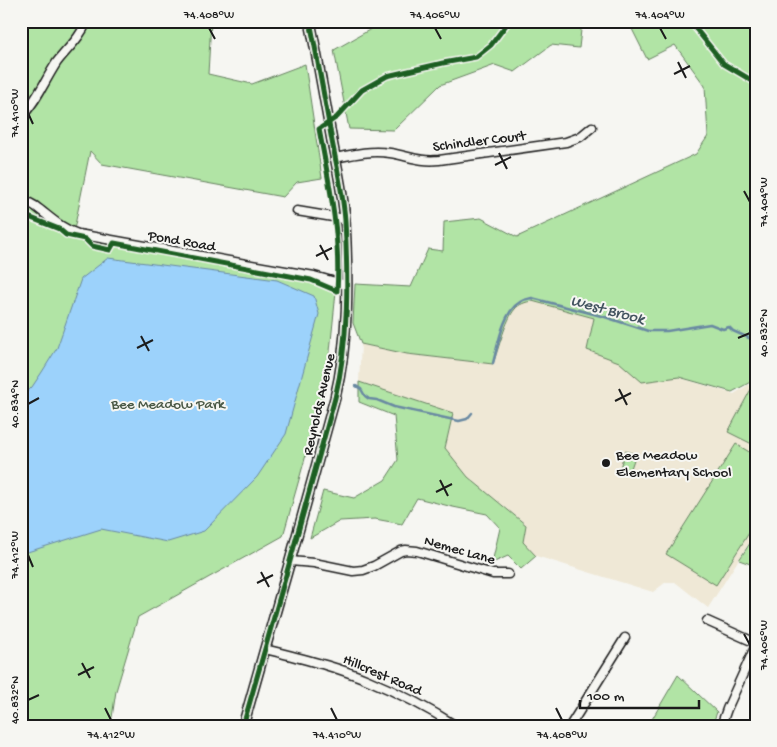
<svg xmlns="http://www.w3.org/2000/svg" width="777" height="747" font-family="'Gochi Hand',sans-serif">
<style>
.built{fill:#efe8d6}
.green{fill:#b1e4a5;stroke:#668060}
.water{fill:#9cd2fb;stroke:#6989a2}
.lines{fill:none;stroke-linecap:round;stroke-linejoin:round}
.stream{stroke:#6989a2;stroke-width:2.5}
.minor-casing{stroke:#1c1c1c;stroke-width:11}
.tertiary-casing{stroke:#1c1c1c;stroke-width:12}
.minor{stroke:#f6f6f2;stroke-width:8}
.tertiary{stroke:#f6f6f2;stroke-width:9}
.cycleway-casing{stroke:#f6f6f2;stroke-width:8}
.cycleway{stroke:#1b5e20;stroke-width:5}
.ticks{fill:none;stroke:#1c1c1c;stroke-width:2}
.poi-dot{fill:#1c1c1c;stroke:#f6f6f2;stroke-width:2}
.labels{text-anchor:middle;stroke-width:4;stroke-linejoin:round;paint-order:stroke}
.street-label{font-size:15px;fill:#1c1c1c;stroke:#f6f6f2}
.park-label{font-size:15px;fill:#495845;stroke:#f6f6f2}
.poi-label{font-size:15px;fill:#1c1c1c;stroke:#f6f6f2;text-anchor:start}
.water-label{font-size:16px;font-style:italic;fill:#42535f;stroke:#f6f6f2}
.neatline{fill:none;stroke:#1c1c1c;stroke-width:2}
.ticks-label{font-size:12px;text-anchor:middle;fill:#1c1c1c}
</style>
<rect width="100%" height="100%" fill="#f6f6f2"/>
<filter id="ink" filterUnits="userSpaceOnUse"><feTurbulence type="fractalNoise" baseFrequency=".02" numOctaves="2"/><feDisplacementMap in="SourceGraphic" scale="10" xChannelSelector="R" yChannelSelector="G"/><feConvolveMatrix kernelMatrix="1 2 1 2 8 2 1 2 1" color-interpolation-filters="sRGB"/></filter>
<g filter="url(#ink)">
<!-- built -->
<polygon class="built" points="532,301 594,318 587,350 734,394 756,380 756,532 708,608 675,582 666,582 653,592 536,556 523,542 526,525 468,477 445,448 453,413 359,382 361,344 407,354 493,364 509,319 515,308 523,303"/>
<!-- green -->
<g class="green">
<polygon points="27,21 211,21 208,74 252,84 305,64 322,178 297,182 283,197 102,164 90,151 73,235 311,280 336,292 327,381 283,536 138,617 116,691 111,724 115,726 21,726 21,42"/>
<polygon points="385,21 582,21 579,48 551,45 515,72 495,65 440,85 394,130 349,129 334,50"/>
<path d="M 628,21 L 756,21 L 756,379 L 732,392 L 679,377 L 642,382 L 619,362 L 587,350 L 594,318 L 532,301 C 526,302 519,304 515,309 C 506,319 498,350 493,364 L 407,354 L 361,344 L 353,323 L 355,284 L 411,287 L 428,249 L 443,251 L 444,222 L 481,218 L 517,237 L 696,154 L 708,136 L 705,86 L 675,45 L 647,59 Z"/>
<polygon points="359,382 453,413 445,448 468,477 526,525 523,542 536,556 521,569 508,556 492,563 500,528 487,514 453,507 417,498 402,524 375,519 340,521 310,538 323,491 354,498 385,480 398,460 394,416 359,402"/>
<polygon points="756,387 756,446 728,432 751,389"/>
<polygon points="736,444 756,456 756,522 716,585 666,554"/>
<polygon points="625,451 636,454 629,474 619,471"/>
<polygon points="756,534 756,566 739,560"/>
<polygon points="678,675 717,712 712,726 648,726"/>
</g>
<!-- water -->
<polygon class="water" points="108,258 277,280 314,296 319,314 286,434 257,477 204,531 168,542 101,529 21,554 21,398 32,387 42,372 57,348 81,279"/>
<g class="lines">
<!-- stream -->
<g class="stream">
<path d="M 493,363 C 498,345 503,312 520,302 C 524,299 528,299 532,298 L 605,317 L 648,331 L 667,331 L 710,324 L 723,329 L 729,327 L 733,331 L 756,341"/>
<polyline points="356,386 361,389 365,396 369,399 377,400 394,407 459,421 467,419 472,413"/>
</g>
<!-- minor casing -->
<g class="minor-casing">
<g id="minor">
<path d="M 21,117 C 37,101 45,80 57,62 C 68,48 80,38 87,21"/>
<path d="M 335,158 C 354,154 371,150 390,153 C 409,156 419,162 439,160 L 566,142 L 580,137 L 592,127"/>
<path d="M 21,198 C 26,201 31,204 35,206 C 50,217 60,228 78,234 L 314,276 L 346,285"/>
<polyline points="297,211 345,219"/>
<polyline points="290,561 314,563 353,571 363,570 374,566 401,551 406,550 417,551 493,574 508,574"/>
<polyline points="707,621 756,643"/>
<path d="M 265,649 C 299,658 335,666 368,680 C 399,693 428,708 456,726"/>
<polyline points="570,726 625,638"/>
<polyline points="721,726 727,709 756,645"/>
</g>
</g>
<!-- tertiary casing -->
<g class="tertiary-casing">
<path id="tertiary" d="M 243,726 L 290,561 L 335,398 C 349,340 348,279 345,220 C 343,194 337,167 332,141 C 325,101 318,61 310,21"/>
</g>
<!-- minor -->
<use href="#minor" class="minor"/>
<!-- tertiary -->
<use href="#tertiary" class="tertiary"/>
<!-- cycleway casing -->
<g class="cycleway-casing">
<g id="cycleway">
<polyline points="687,21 692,24 724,64 756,83"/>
<path d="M 21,214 L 59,229 L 66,235 L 85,239 L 92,246 L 110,250 L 114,243 L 311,280 L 337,291 C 341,237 329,182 319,129 L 337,117 L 362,90 L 387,76 L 443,63 L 476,57 L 491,45 L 509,21"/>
<path d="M 243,726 L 290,561 L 335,398 C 349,340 348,279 345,220 C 343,194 337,167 332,141 C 325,101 318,61 310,21"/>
</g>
</g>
<!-- cycleway -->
<use href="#cycleway" class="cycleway"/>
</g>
</g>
<!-- ticks -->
<path class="ticks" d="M 209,28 L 215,39M 435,28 L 441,39M 660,28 L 666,39M 678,62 L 686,78M 674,74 L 690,66M 28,113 L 33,124M 499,153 L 507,169M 495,165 L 511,157M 744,191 L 750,202M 320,245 L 328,260M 316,256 L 332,248M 141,336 L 149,351M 738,338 L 750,333M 137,348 L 153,340M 619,389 L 627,405M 615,401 L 631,393M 28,404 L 39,398M 440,480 L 448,496M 436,492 L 452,484M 28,555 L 33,567M 261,572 L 269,587M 257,583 L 273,575M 744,634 L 750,645M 82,663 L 90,678M 78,675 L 94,667M 28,700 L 39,695M 105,708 L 111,720M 331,708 L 337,720M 556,708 L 562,720"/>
<!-- markers -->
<circle class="poi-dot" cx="606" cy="463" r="5"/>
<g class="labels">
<!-- street labels -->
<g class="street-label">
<text transform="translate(479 140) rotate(-7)" y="5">Schindler Court</text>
<text transform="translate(182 240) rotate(10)" y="5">Pond Road</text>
<text transform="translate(318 404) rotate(-77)" y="5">Reynolds Avenue</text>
<text transform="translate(460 549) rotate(16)" y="5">Nemec Lane</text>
<text transform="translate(383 674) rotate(23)" y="5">Hillcrest Road</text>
</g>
<!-- park labels -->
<g class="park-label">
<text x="168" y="408">Bee Meadow Park</text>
</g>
<!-- poi labels -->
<g class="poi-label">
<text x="616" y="459">Bee Meadow<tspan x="616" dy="17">Elementary School</tspan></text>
</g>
<!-- water labels -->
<g class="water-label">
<text transform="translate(608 308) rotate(15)" y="6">West Brook</text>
</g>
</g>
<!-- margin -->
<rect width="777" height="747" fill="none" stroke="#f6f6f2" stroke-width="55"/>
<!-- scale -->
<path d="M580 700v8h119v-8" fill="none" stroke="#1c1c1c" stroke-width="2.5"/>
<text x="587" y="700" font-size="15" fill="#1c1c1c" stroke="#f6f6f2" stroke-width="4" paint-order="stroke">100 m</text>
<rect x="28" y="28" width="722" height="692" class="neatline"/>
<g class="ticks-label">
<text x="209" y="18">74.408°W</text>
<text x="435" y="18">74.406°W</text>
<text x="660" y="18">74.404°W</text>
<text transform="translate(14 113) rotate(-90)" y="4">74.410°W</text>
<text transform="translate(763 202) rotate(-90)" y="4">74.404°W</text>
<text transform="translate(763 333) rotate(-90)" y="4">40.832°N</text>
<text transform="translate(14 404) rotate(-90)" y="4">40.834°N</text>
<text transform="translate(14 555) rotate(-90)" y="4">74.412°W</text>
<text transform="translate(763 645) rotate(-90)" y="4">74.406°W</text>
<text transform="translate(14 700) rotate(-90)" y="4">40.832°N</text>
<text x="111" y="738">74.412°W</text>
<text x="337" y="738">74.410°W</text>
<text x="562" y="738">74.408°W</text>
</g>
</svg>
